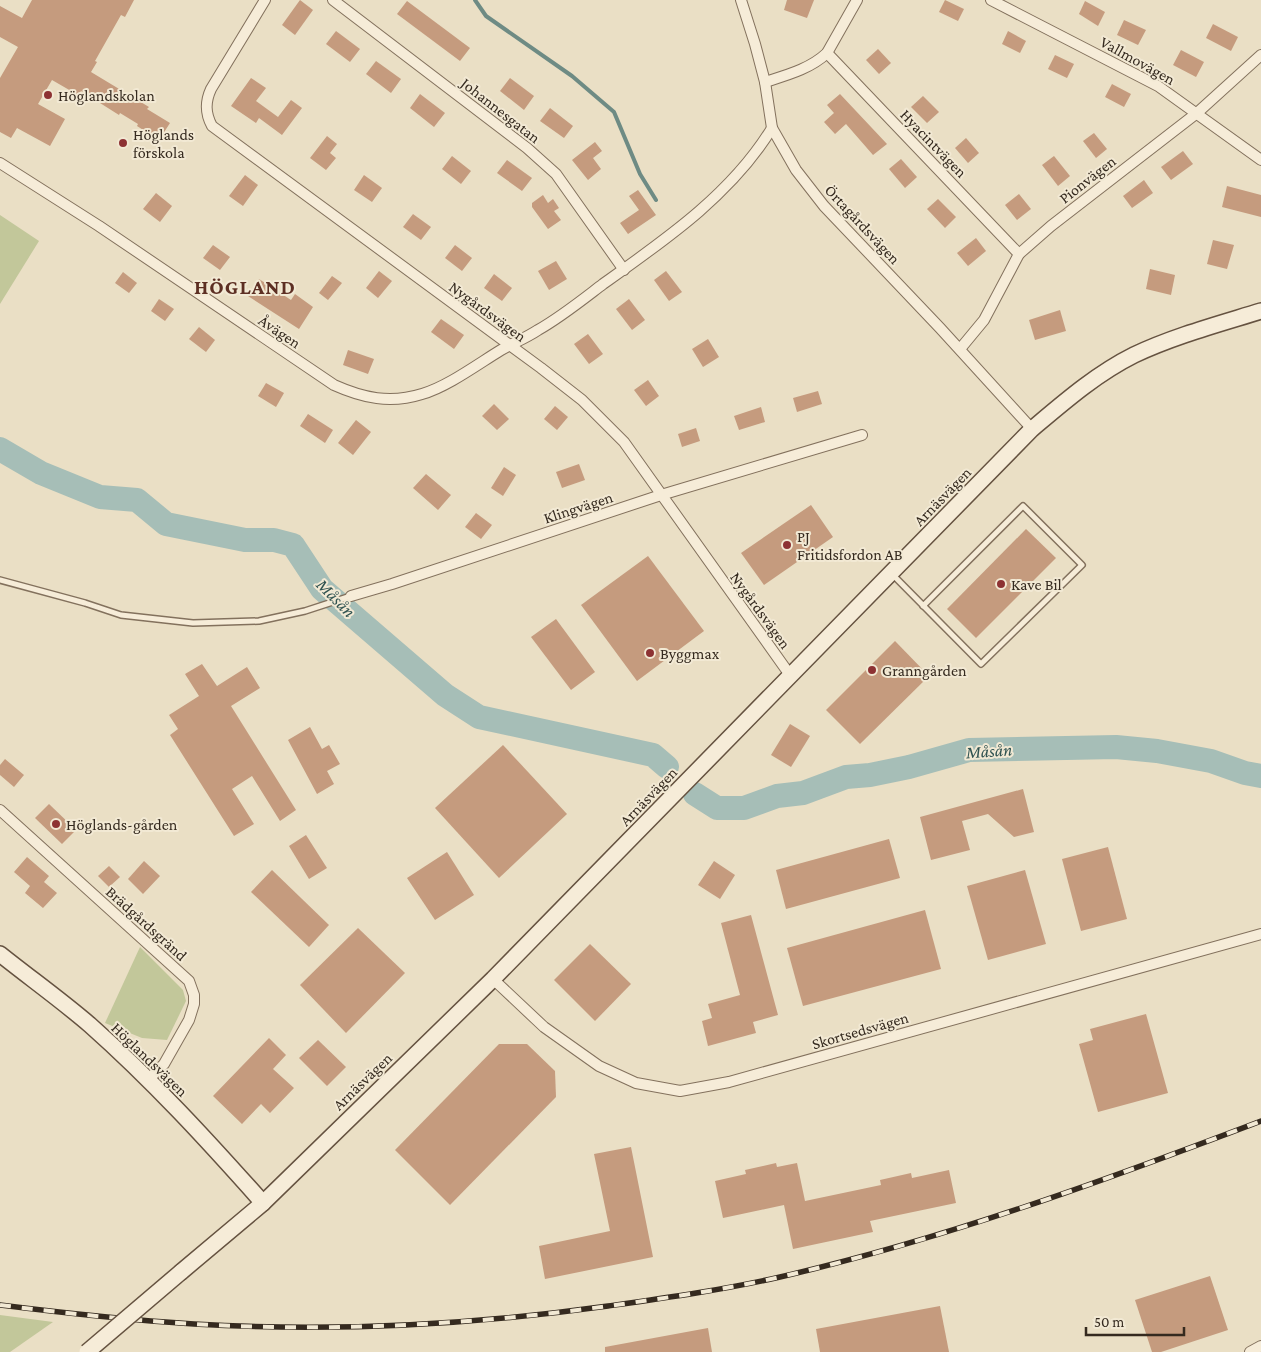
<svg xmlns="http://www.w3.org/2000/svg" width="1261" height="1352" font-family="'Crimson Pro',serif">
<style>
.green{fill:#c2c79a}
.lines{fill:none;stroke-linecap:round;stroke-linejoin:round}
.stream{stroke:#6e8b84;stroke-width:4}
.river{stroke:#a6beb7;stroke-width:24}
.building{fill:#c59b7e}
.lane-casing{stroke:#83715d;stroke-width:8}
.street-casing{stroke:#83715d;stroke-width:12}
.secondary-casing{stroke:#655240;stroke-width:18}
.lane{stroke:#f6ecd8;stroke-width:5}
.street{stroke:#f6ecd8;stroke-width:10}
.secondary{stroke:#f6ecd8;stroke-width:15}
.rail-casing{stroke:#352a1f;stroke-width:5.5}
.rail{stroke:#f2e9d4;stroke-width:4;stroke-dasharray:11;stroke-linecap:butt}
.secondary-bridge-casing{stroke:#655240;stroke-width:18;stroke-linecap:butt}
.secondary-bridge{stroke:#f6ecd8;stroke-width:15}
.poi-dot{fill:#8d3233;stroke:#f2e9d4;stroke-width:2}
.labels{text-anchor:middle;stroke-width:4;stroke-linejoin:round;paint-order:stroke}
.street-label{font-size:16px;fill:#352a1f;stroke:#f2e9d4}
.poi-label{font-size:16px;fill:#352a1f;stroke:#f2e9d4;text-anchor:start}
.water-label{font-size:18px;font-style:italic;fill:#305351;stroke:#f2e9d4}
.district-label{font-size:21px;font-weight:bold;letter-spacing:1px;fill:#5d2f23;stroke:#f2e9d4}
</style>
<rect width="100%" height="100%" fill="#eadfc5"/>
<!-- green -->
<g class="green">
<polygon points="0,215 39,241 0,304"/>
<polygon points="140,947 183,990 186,1001 167,1040 142,1038 105,1023"/>
<polygon points="0,1315 53,1322 10,1352 0,1352"/>
</g>
<g class="lines">
<!-- stream -->
<polyline class="stream" points="475,0 486,16 572,76 614,112 640,174 656,200"/>
<!-- river -->
<g class="river">
<polyline points="0,449 41,473 100,497 137,500 166,524 245,540 274,540 293,545 322,589 445,695 479,717 653,755 667,767"/>
<polyline points="695,794 717,808 744,808 777,796 803,793 846,777 870,775 909,767 969,750 1116,747 1157,751 1211,761 1245,773 1261,776"/>
</g>
</g>
<!-- building -->
<g class="building">
<polygon points="32,0 134,0 125,17 121,15 95,61 97,62 91,72 149,107 147,109 170,123 159,140 137,126 138,124 120,113 119,115 81,91 78,95 52,80 38,104 65,119 50,146 17,128 11,138 0,132 0,78 18,47 0,37 0,6 22,18"/>
<polygon points="300,0 313,10 295,35 282,25"/>
<polygon points="787,0 814,0 807,18 784,10"/>
<polygon points="945,0 964,9 958,21 939,12"/>
<polygon points="407,1 470,48 460,61 397,14"/>
<polygon points="1085,1 1105,12 1098,26 1079,14"/>
<polygon points="1124,20 1146,30 1138,45 1117,35"/>
<polygon points="1213,24 1238,37 1231,51 1206,38"/>
<polygon points="336,31 360,49 350,62 326,44"/>
<polygon points="1008,31 1026,41 1020,53 1002,44"/>
<polygon points="878,49 891,63 879,74 866,60"/>
<polygon points="1181,50 1204,62 1196,77 1173,65"/>
<polygon points="1055,55 1074,64 1067,78 1048,69"/>
<polygon points="376,61 401,79 391,93 366,74"/>
<polygon points="251,78 266,88 256,101 278,117 291,100 302,108 282,135 259,118 256,123 231,106"/>
<polygon points="510,78 534,96 524,110 500,91"/>
<polygon points="1112,84 1131,94 1124,107 1105,97"/>
<polygon points="420,94 445,113 434,127 410,108"/>
<polygon points="840,94 887,144 873,155 846,124 835,134 824,122 834,113 827,105"/>
<polygon points="923,96 939,112 927,123 911,107"/>
<polygon points="550,108 573,126 564,138 540,121"/>
<polygon points="1094,133 1107,149 1096,158 1083,141"/>
<polygon points="327,136 337,144 330,153 336,158 326,170 310,158"/>
<polygon points="966,138 979,153 968,163 955,148"/>
<polygon points="595,142 602,151 593,158 601,169 588,180 572,160"/>
<polygon points="1183,151 1193,164 1171,180 1161,167"/>
<polygon points="452,156 471,171 461,184 442,169"/>
<polygon points="1054,156 1070,176 1058,186 1042,165"/>
<polygon points="901,159 917,177 905,188 889,169"/>
<polygon points="507,160 532,178 522,191 497,173"/>
<polygon points="245,175 258,185 243,206 229,196"/>
<polygon points="364,175 382,188 372,202 354,190"/>
<polygon points="1144,180 1153,193 1132,208 1123,196"/>
<polygon points="1227,186 1261,195 1261,217 1222,207"/>
<polygon points="638,190 656,215 628,234 620,223 639,210 629,196"/>
<polygon points="156,193 172,206 160,222 143,209"/>
<polygon points="1019,194 1031,209 1017,220 1005,205"/>
<polygon points="543,195 548,203 553,199 559,208 554,211 561,220 548,229 532,207 532,203"/>
<polygon points="938,199 956,217 945,228 927,209"/>
<polygon points="413,214 431,227 421,240 403,227"/>
<polygon points="976,238 986,251 968,266 957,253"/>
<polygon points="1213,240 1234,245 1227,269 1207,264"/>
<polygon points="213,245 230,257 220,270 203,258"/>
<polygon points="455,245 472,258 462,271 445,258"/>
<polygon points="556,261 567,279 549,290 538,271"/>
<polygon points="1150,269 1175,275 1171,295 1146,289"/>
<polygon points="379,271 392,281 378,298 366,288"/>
<polygon points="666,271 682,292 669,301 654,280"/>
<polygon points="123,272 137,283 129,293 115,283"/>
<polygon points="494,274 512,288 502,301 484,288"/>
<polygon points="332,276 342,283 328,300 319,293"/>
<polygon points="259,279 291,300 295,294 313,307 299,329 248,296"/>
<polygon points="159,299 174,309 165,321 151,311"/>
<polygon points="629,299 645,320 632,330 616,309"/>
<polygon points="1060,310 1066,331 1035,340 1029,320"/>
<polygon points="441,319 464,335 454,349 431,332"/>
<polygon points="199,327 215,340 206,352 189,339"/>
<polygon points="588,334 603,354 589,364 574,344"/>
<polygon points="708,339 719,357 703,367 692,349"/>
<polygon points="348,350 374,359 368,374 343,365"/>
<polygon points="648,380 659,396 646,406 634,390"/>
<polygon points="266,383 284,393 276,407 258,396"/>
<polygon points="818,391 822,404 797,412 793,398"/>
<polygon points="494,404 509,419 497,430 482,416"/>
<polygon points="555,406 568,417 557,430 544,419"/>
<polygon points="761,407 765,422 739,430 734,416"/>
<polygon points="308,414 333,430 325,443 300,426"/>
<polygon points="356,420 371,432 353,455 338,443"/>
<polygon points="696,428 700,441 682,447 678,434"/>
<polygon points="579,464 585,480 562,488 556,472"/>
<polygon points="504,467 516,475 503,496 491,488"/>
<polygon points="426,474 451,495 438,510 413,488"/>
<polygon points="811,505 833,537 764,585 741,553"/>
<polygon points="476,513 492,525 481,539 465,527"/>
<polygon points="1026,529 1056,558 976,638 947,609"/>
<polygon points="648,556 704,631 637,681 581,605"/>
<polygon points="556,619 595,672 571,690 531,637"/>
<polygon points="895,641 929,676 860,744 826,710"/>
<polygon points="202,664 217,686 247,667 260,688 231,706 296,810 280,821 252,776 232,789 254,824 234,836 170,735 178,729 169,715 199,696 185,674"/>
<polygon points="790,724 810,736 791,767 771,755"/>
<polygon points="310,727 322,749 329,745 340,764 327,771 334,784 317,794 288,740"/>
<polygon points="503,745 567,814 499,878 435,808"/>
<polygon points="5,759 24,775 14,787 0,775 0,765"/>
<polygon points="1023,789 1034,832 1014,837 988,814 962,821 970,850 931,860 920,817"/>
<polygon points="49,804 76,830 62,844 35,818"/>
<polygon points="306,835 327,868 309,879 289,846"/>
<polygon points="889,839 900,878 786,909 776,870"/>
<polygon points="1108,847 1127,919 1081,931 1062,859"/>
<polygon points="447,852 474,895 435,920 407,878"/>
<polygon points="27,857 49,876 44,882 57,893 43,908 25,893 30,886 14,872"/>
<polygon points="144,861 160,876 143,894 128,879"/>
<polygon points="714,861 735,875 720,899 698,885"/>
<polygon points="109,866 120,877 109,887 98,876"/>
<polygon points="272,870 329,925 309,947 251,892"/>
<polygon points="1025,870 1046,944 988,960 967,886"/>
<polygon points="925,910 941,969 803,1006 787,948"/>
<polygon points="751,915 778,1015 753,1022 756,1033 708,1046 702,1021 712,1018 708,1004 740,995 721,923"/>
<polygon points="358,928 405,973 346,1033 300,985"/>
<polygon points="590,944 631,984 595,1021 554,980"/>
<polygon points="1146,1014 1168,1093 1098,1112 1079,1044 1093,1040 1090,1029"/>
<polygon points="269,1038 286,1055 273,1069 294,1088 270,1113 261,1104 242,1124 213,1096"/>
<polygon points="318,1040 346,1067 327,1086 299,1058"/>
<polygon points="499,1044 527,1044 555,1071 556,1097 450,1205 395,1150"/>
<polygon points="631,1147 653,1257 545,1279 539,1246 610,1231 594,1154"/>
<polygon points="776,1163 777,1167 797,1163 805,1201 881,1185 880,1180 911,1173 912,1178 949,1170 956,1203 870,1221 873,1232 793,1249 784,1205 723,1218 715,1181 746,1174 745,1170"/>
<polygon points="1210,1276 1228,1330 1161,1352 1152,1352 1135,1300"/>
<polygon points="940,1306 949,1352 820,1352 816,1329"/>
<polygon points="708,1328 712,1352 605,1352 605,1347"/>
</g>
<g class="lines">
<!-- lane casing -->
<g class="lane-casing">
<g id="lane">
<polyline points="892,574 981,664 1082,565 1023,506 923,606"/>
<polyline points="0,580 85,603 121,615 193,623 259,621 305,611 351,596"/>
</g>
</g>
<!-- street casing -->
<g class="street-casing">
<g id="street">
<path d="M 265,0 L 211,89 C 205,102 205,113 212,126 L 541,368 L 582,400 L 624,442 L 790,675"/>
<polyline points="333,0 527,148 556,174 624,270"/>
<polyline points="741,0 755,44 765,82 772,128 796,170 824,206 940,328 1032,429"/>
<polyline points="991,0 1158,86 1261,160"/>
<polyline points="827,53 1019,254"/>
<path d="M 765,82 C 787,75 810,69 827,53 L 857,0"/>
<path d="M 0,163 L 99,226 L 334,385 C 363,398 390,404 422,394 C 447,387 478,364 501,350 C 513,343 526,338 538,330 C 561,317 582,300 603,284 C 665,240 732,194 772,128"/>
<polyline points="960,349 984,320 1019,254 1051,226 1197,113 1261,55"/>
<polyline points="351,596 392,584 661,495 862,435"/>
<polyline points="0,810 189,981 194,995 194,1004 189,1020 164,1064 148,1080"/>
<polyline points="493,979 544,1027 599,1066 636,1083 680,1091 729,1082 1261,934"/>
<polyline points="1250,1352 1261,1346"/>
</g>
</g>
<!-- secondary casing -->
<g class="secondary-casing">
<g id="secondary">
<path d="M 0,954 C 30,978 61,1000 90,1025 C 152,1080 208,1141 263,1203"/>
<path d="M 181,1272 L 263,1203 L 493,979 L 1032,429 C 1064,402 1096,374 1134,355 C 1174,336 1219,324 1261,311"/>
</g>
</g>
<!-- lane -->
<use href="#lane" class="lane"/>
<!-- street -->
<use href="#street" class="street"/>
<!-- secondary -->
<use href="#secondary" class="secondary"/>
<!-- rail casing -->
<g class="rail-casing">
<path id="rail" d="M 0,1305 C 64,1313 129,1320 194,1324 C 331,1332 471,1325 608,1306 C 665,1298 723,1290 780,1277 C 945,1239 1103,1181 1261,1121"/>
</g>
<!-- rail -->
<use href="#rail" class="rail"/>
<!-- secondary-bridge casing -->
<g class="secondary-bridge-casing">
<polyline id="secondary-bridge" points="87,1352 181,1272"/>
</g>
<!-- secondary-bridge -->
<use href="#secondary-bridge" class="secondary-bridge"/>
</g>
<!-- markers -->
<g class="poi-dot">
<circle cx="48" cy="95" r="5"/>
<circle cx="123" cy="143" r="5"/>
<circle cx="787" cy="545" r="5"/>
<circle cx="1001" cy="584" r="5"/>
<circle cx="650" cy="653" r="5"/>
<circle cx="872" cy="670" r="5"/>
<circle cx="56" cy="824" r="5"/>
</g>
<g class="labels">
<!-- street labels -->
<g class="street-label">
<text transform="translate(1138 60) rotate(29)" y="6">Vallmovägen</text>
<text transform="translate(501 110) rotate(38)" y="6">Johannesgatan</text>
<text transform="translate(934 143) rotate(46)" y="6">Hyacintvägen</text>
<text transform="translate(1087 179) rotate(-38)" y="6">Pionvägen</text>
<text transform="translate(863 224) rotate(47)" y="6">Örtagårdsvägen</text>
<text transform="translate(488 311) rotate(36)" y="6">Nygårdsvägen</text>
<text transform="translate(280 331) rotate(34)" y="6">Åvägen</text>
<text transform="translate(942 496) rotate(-46)" y="6">Arnäsvägen</text>
<text transform="translate(578 507) rotate(-18)" y="6">Klingvägen</text>
<text transform="translate(761 610) rotate(54)" y="6">Nygårdsvägen</text>
<text transform="translate(648 796) rotate(-46)" y="6">Arnäsvägen</text>
<text transform="translate(147 923) rotate(42)" y="6">Brädgårdsgränd</text>
<text transform="translate(860 1030) rotate(-16)" y="6">Skortsedsvägen</text>
<text transform="translate(150 1059) rotate(44)" y="6">Höglandsvägen</text>
<text transform="translate(362 1081) rotate(-44)" y="6">Arnäsvägen</text>
</g>
<!-- poi labels -->
<g class="poi-label">
<text x="58" y="101">Höglandskolan</text>
<text x="133" y="140">Höglands<tspan x="133" dy="18">förskola</tspan></text>
<text x="797" y="542">PJ<tspan x="797" dy="18">Fritidsfordon AB</tspan></text>
<text x="1011" y="590">Kave Bil</text>
<text x="660" y="659">Byggmax</text>
<text x="882" y="676">Granngården</text>
<text x="66" y="830">Höglands-gården</text>
</g>
<!-- water labels -->
<g class="water-label">
<text transform="translate(336 598) rotate(45)" y="6">Måsån</text>
<text transform="translate(989 751) rotate(-4)" y="6">Måsån</text>
</g>
<!-- district labels -->
<g class="district-label">
<text x="245" y="294">HÖGLAND</text>
</g>
</g>
<!-- scale -->
<path d="M1086 1327v8h98v-8" fill="none" stroke="#352a1f" stroke-width="2.5"/>
<text x="1094" y="1327" font-size="15" fill="#352a1f" stroke="#f2e9d4" stroke-width="4" paint-order="stroke">50 m</text>
</svg>
